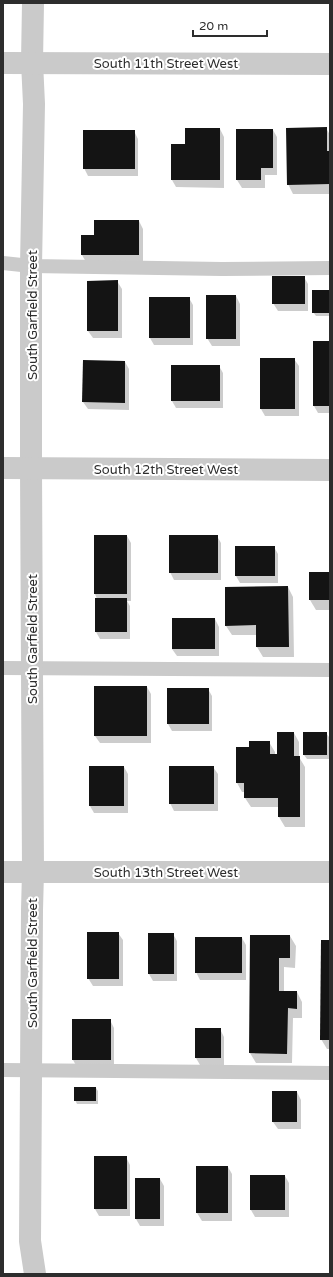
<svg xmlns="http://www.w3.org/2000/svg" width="333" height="1277" font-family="'Varela Round',sans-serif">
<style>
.shadow{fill:#0003}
.building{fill:#141414}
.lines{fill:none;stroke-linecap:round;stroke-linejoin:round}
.service{stroke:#cacaca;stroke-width:14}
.minor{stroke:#cacaca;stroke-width:22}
.labels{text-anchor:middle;stroke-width:4;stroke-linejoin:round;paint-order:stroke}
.street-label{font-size:13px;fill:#2d2d2d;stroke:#fff}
</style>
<rect width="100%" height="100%" fill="#fff"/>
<!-- shadow -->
<g class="shadow">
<polygon points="326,128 330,135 330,194 293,194 288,184"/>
<polygon points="220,129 224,137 224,188 176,187 172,180 186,145"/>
<polygon points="237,130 273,130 277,137 277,175 265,175 265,188 242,188 237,180"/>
<polygon points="134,131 138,139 138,176 88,176 84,168"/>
<polygon points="139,221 143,229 143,262 86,262 82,255 95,236"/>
<polygon points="304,277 308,284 308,311 278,311 273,303"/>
<polygon points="117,281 122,289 122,338 93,338 88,331 88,282"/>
<polygon points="330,291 330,316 316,316 313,312"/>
<polygon points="236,296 240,304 240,346 212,346 207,338"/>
<polygon points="189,298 193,305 193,345 154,345 150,338"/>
<polygon points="330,342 330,413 318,413 314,406"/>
<polygon points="294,359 299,366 299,416 265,416 261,409"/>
<polygon points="125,362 129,369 129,410 88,409 83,402"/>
<polygon points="219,366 223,373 223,408 176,408 172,401"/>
<polygon points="127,536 131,543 131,601 127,601 130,606 130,639 100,639 96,632 97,599 95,594"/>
<polygon points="217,536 221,543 221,580 174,580 170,572"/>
<polygon points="236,547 274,547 278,554 278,583 240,583 236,576"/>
<polygon points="330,573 330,610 316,610 310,600"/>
<polygon points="288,587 293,597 294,657 263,657 257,647 257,635 232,635 226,626"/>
<polygon points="215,619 219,627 219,656 177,656 172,649"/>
<polygon points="147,687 151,694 151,743 100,743 95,736"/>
<polygon points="168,689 208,689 212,696 212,731 172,731 168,724"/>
<polygon points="294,733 299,742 299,757 305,767 305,827 285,827 279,817 279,807 251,807 245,798 245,792 242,792 237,783 250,748 269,742 275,752 275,755 278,755"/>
<polygon points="326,733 329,737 329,759 307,759 304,755"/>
<polygon points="124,767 128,774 128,813 94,813 90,806"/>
<polygon points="213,767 218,774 218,811 174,811 170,803"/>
<polygon points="118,933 123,940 123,986 93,986 88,978"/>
<polygon points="173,934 177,941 177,981 153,981 149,974"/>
<polygon points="251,936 290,936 296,946 295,968 284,967 284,992 297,992 302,1002 302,1018 293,1018 292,1063 256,1063 250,1053"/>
<polygon points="242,938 246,945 246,980 200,980 196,972"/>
<polygon points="330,941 330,1049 327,1049 321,1039"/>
<polygon points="110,1020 114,1028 114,1067 77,1067 73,1060"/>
<polygon points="220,1029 224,1037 224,1065 200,1065 196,1058"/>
<polygon points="96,1088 98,1091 98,1104 77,1104 75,1100"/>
<polygon points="297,1092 301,1100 301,1129 278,1129 273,1122"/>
<polygon points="126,1157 130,1165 130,1216 99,1216 95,1209"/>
<polygon points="197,1167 228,1167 232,1174 232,1221 202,1221 197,1213"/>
<polygon points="285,1176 289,1183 289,1217 255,1217 251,1210"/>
<polygon points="160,1179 164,1186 164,1226 140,1226 136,1219"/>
</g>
<!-- building -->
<g class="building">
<polygon points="327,127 327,151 330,151 330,184 287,185 286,128"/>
<polygon points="185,128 220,128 220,180 171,180 171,144 185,144"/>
<polygon points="236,129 273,129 273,168 261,168 261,180 236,180"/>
<rect x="83" y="130" width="52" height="39"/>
<polygon points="94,220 139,220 139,255 81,255 81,235 94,235"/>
<rect x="272" y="276" width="33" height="28"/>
<polygon points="118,280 118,331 87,331 87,281"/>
<rect x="312" y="290" width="18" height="23"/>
<rect x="206" y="295" width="30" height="44"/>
<rect x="149" y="297" width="41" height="41"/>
<rect x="313" y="341" width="17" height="65"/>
<rect x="260" y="358" width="35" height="51"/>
<polygon points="83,360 125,361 125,403 82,402"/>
<rect x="171" y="365" width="49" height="36"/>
<rect x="94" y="535" width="33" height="59"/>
<rect x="169" y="535" width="49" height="38"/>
<rect x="235" y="546" width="40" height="30"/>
<rect x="309" y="572" width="21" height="28"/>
<polygon points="288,586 289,647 256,647 256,625 225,626 225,587"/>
<rect x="95" y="598" width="32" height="34"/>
<rect x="172" y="618" width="43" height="31"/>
<rect x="94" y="686" width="53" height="50"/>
<rect x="167" y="688" width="42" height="36"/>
<polygon points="277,732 294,732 294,756 300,756 300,817 278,817 278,798 244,798 244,783 236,783 236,747 249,747 249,741 270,741 270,754 277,754"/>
<rect x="303" y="732" width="24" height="23"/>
<rect x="89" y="766" width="35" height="40"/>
<rect x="169" y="766" width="45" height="38"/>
<rect x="87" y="932" width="32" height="47"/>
<rect x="148" y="933" width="26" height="41"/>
<polygon points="250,935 290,935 290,958 279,958 279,991 297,991 297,1009 288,1008 287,1054 249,1053"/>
<rect x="195" y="937" width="47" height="36"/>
<polygon points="321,940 330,940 330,1040 320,1040"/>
<rect x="72" y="1019" width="39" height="41"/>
<rect x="195" y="1028" width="26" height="30"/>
<rect x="74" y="1087" width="22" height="14"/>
<rect x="272" y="1091" width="25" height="31"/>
<rect x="94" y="1156" width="33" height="53"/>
<rect x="196" y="1166" width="32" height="47"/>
<rect x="250" y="1175" width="35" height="35"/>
<rect x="135" y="1178" width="25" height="41"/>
</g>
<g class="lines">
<!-- service -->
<g class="service">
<polyline points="3,263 31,266 222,269 330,268"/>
<polyline points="3,668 330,670"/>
<polyline points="3,1070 330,1073"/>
</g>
<!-- minor -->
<g class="minor">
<polyline points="33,3 32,62 34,104 31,266 31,468 33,872 32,910 30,1241 35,1274"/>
<polyline points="3,63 330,64"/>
<polyline points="3,468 330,470"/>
<polyline points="3,872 330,872"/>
</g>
</g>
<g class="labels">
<!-- street labels -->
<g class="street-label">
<text x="166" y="68">South 11th Street West</text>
<text transform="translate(32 315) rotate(-90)" y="5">South Garfield Street</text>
<text x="166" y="474">South 12th Street West</text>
<text transform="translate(32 639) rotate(-90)" y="5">South Garfield Street</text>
<text x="166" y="877">South 13th Street West</text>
<text transform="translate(32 963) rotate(-90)" y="5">South Garfield Street</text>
</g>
</g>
<!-- border -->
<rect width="333" height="1277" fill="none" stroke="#2d2d2d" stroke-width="8"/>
<!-- scale -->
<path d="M193 30v6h74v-6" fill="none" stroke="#2d2d2d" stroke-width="2"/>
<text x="199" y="30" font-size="12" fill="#2d2d2d" stroke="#ffffff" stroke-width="3" paint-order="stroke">20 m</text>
</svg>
